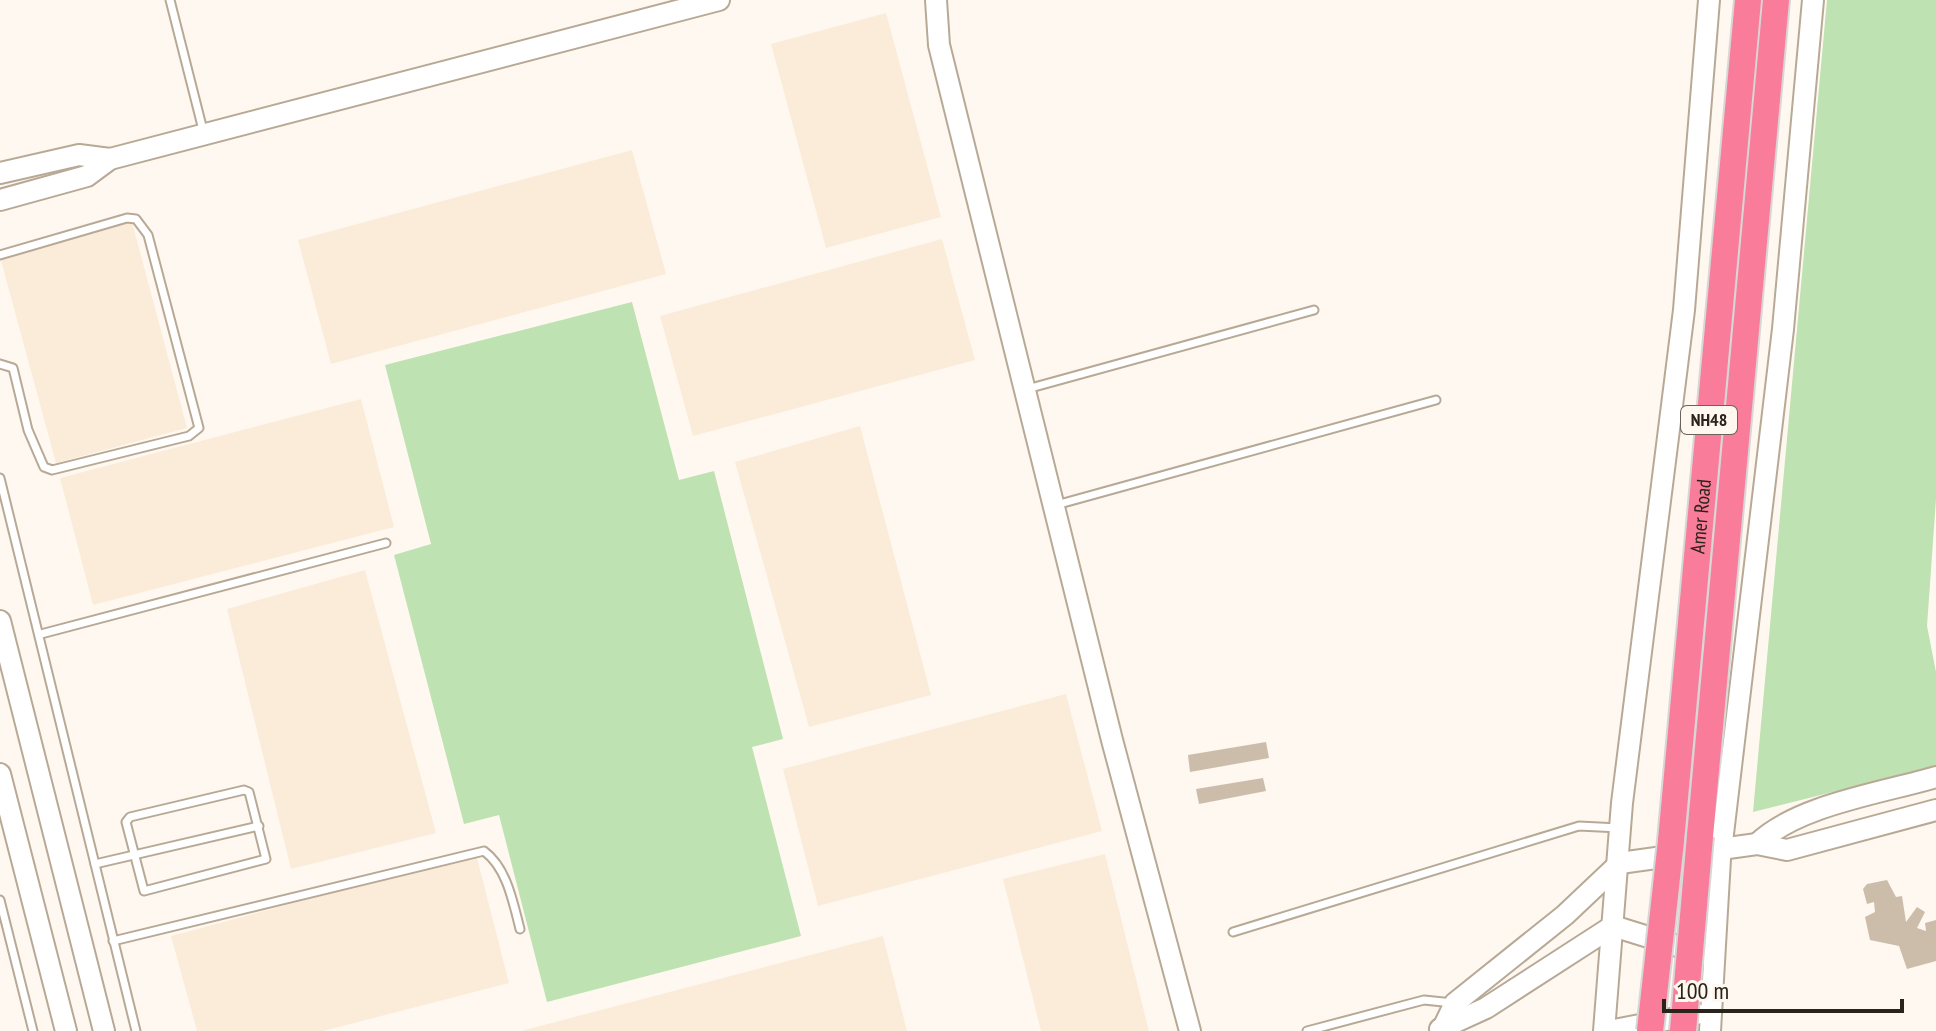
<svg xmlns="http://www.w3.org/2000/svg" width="1936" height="1031" font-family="'PT Sans Narrow',sans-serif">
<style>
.commercial{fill:#fbecd9}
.green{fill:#bee2b1}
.building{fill:#ccbdaa}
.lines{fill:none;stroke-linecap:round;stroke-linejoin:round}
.lane-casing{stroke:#b8a996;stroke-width:11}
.secondary-casing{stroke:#b8a996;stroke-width:24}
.highway-casing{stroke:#d8d7d6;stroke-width:30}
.lane{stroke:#fff;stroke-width:7}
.secondary{stroke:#fff;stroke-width:20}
.highway{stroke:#f97c9b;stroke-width:26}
.highway-bridge-casing{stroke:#d8d7d6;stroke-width:30;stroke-linecap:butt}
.highway-bridge{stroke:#f97c9b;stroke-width:26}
.labels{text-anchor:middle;stroke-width:6;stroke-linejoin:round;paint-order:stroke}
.shield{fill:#fef8f0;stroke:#69635c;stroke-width:2}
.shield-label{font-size:18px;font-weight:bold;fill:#29231c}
.street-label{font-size:20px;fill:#29231c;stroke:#fef8f0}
</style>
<rect width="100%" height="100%" fill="#fef8f0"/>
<!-- commercial -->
<g class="commercial">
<polygon points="886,13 941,217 826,248 771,44"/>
<polygon points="632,150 666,274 331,364 298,240"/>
<polygon points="132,222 187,428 56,463 0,257"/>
<polygon points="942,239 975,360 693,436 660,316"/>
<polygon points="361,399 394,527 93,605 60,478"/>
<polygon points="860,426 931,695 809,727 735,462"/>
<polygon points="365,570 436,833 291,869 227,609"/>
<polygon points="1066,694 1102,831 818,906 783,769"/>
<polygon points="476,854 509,983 323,1031 197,1031 171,936"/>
<polygon points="1105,854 1149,1031 1041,1031 1003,879"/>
<polygon points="883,936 907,1031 521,1031"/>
</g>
<!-- green -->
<g class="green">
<polygon points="1827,0 1936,0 1936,499 1927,626 1936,672 1936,766 1753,812"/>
<polygon points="632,302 679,480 714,471 783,739 752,747 801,936 547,1002 499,815 464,824 394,555 431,544 385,365"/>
</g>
<!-- building -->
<g class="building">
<polygon points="1266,742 1269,758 1190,772 1188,755"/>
<polygon points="1263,778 1266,791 1199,804 1196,789"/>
<polygon points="1887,880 1896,897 1902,896 1906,922 1917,907 1925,912 1917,928 1926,931 1925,923 1936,920 1936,961 1907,969 1899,946 1870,940 1865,917 1875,912 1874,902 1867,904 1863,889 1867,884"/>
</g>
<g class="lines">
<!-- lane casing -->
<g class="lane-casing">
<g id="lane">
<polyline points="170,0 204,134"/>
<polyline points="0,255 127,218 136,219 148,235 199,428 189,436 52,470 44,467 28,430 13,368 0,364"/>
<polyline points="1027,389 1314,310"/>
<polyline points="0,478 136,1031"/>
<polyline points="1056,505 1436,400"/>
<polyline points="41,634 386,543"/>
<polygon points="244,790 249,792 266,859 144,891 126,822 130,817"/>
<polyline points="95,864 259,826"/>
<polyline points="0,900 33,1031"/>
<polyline points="1233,932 1579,826 1619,828"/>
<path d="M 113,941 L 484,851 C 507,868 513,902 520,929"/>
<polyline points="1307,1031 1424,1000 1453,1003"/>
</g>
</g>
<!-- secondary casing -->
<g class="secondary-casing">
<g id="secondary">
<polyline points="936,0 939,45 1112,740 1190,1031"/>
<polyline points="0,173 79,155 110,159 719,0"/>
<polyline points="0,200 87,176 110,159"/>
<polyline points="0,621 104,1031"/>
<polyline points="0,774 66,1031"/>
<path d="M 1757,844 C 1797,805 1882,793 1936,777"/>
<polyline points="1443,1028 1455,1003 1565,915 1620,863 1757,844 1787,850 1936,810"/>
<polyline points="1440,1029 1486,1008 1613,926 1703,954"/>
<polyline points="1604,1031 1622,803 1684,310 1709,0"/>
<polyline points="1609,1031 1697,1014"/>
<polyline points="1710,1031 1720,859 1783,329 1813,0"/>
</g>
</g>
<!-- highway casing -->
<g class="highway-casing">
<g id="highway">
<polyline points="1700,836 1776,0"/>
<path id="s1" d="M 1671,841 L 1748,0"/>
</g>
</g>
<!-- lane -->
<use href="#lane" class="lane"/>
<!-- secondary -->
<use href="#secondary" class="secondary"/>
<!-- highway -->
<use href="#highway" class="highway"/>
<!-- highway-bridge casing -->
<g class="highway-bridge-casing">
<g id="highway-bridge">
<polyline points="1650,1031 1671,841"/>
<polyline points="1683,1031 1700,836"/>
</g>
</g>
<!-- highway-bridge -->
<use href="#highway-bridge" class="highway-bridge"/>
</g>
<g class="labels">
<!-- shield labels -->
<rect class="shield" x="1681" y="406" width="56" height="28" rx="6"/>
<g class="shield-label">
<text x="1709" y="426">NH48</text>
</g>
<!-- street labels -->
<g class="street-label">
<text dy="7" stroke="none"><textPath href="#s1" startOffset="326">Amer Road</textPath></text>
</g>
</g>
<!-- scale -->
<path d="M1664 999v12h238v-12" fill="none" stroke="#29231c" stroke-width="4"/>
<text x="1676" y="999" font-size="24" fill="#29231c" stroke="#fef8f0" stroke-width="6" paint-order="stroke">100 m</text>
</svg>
